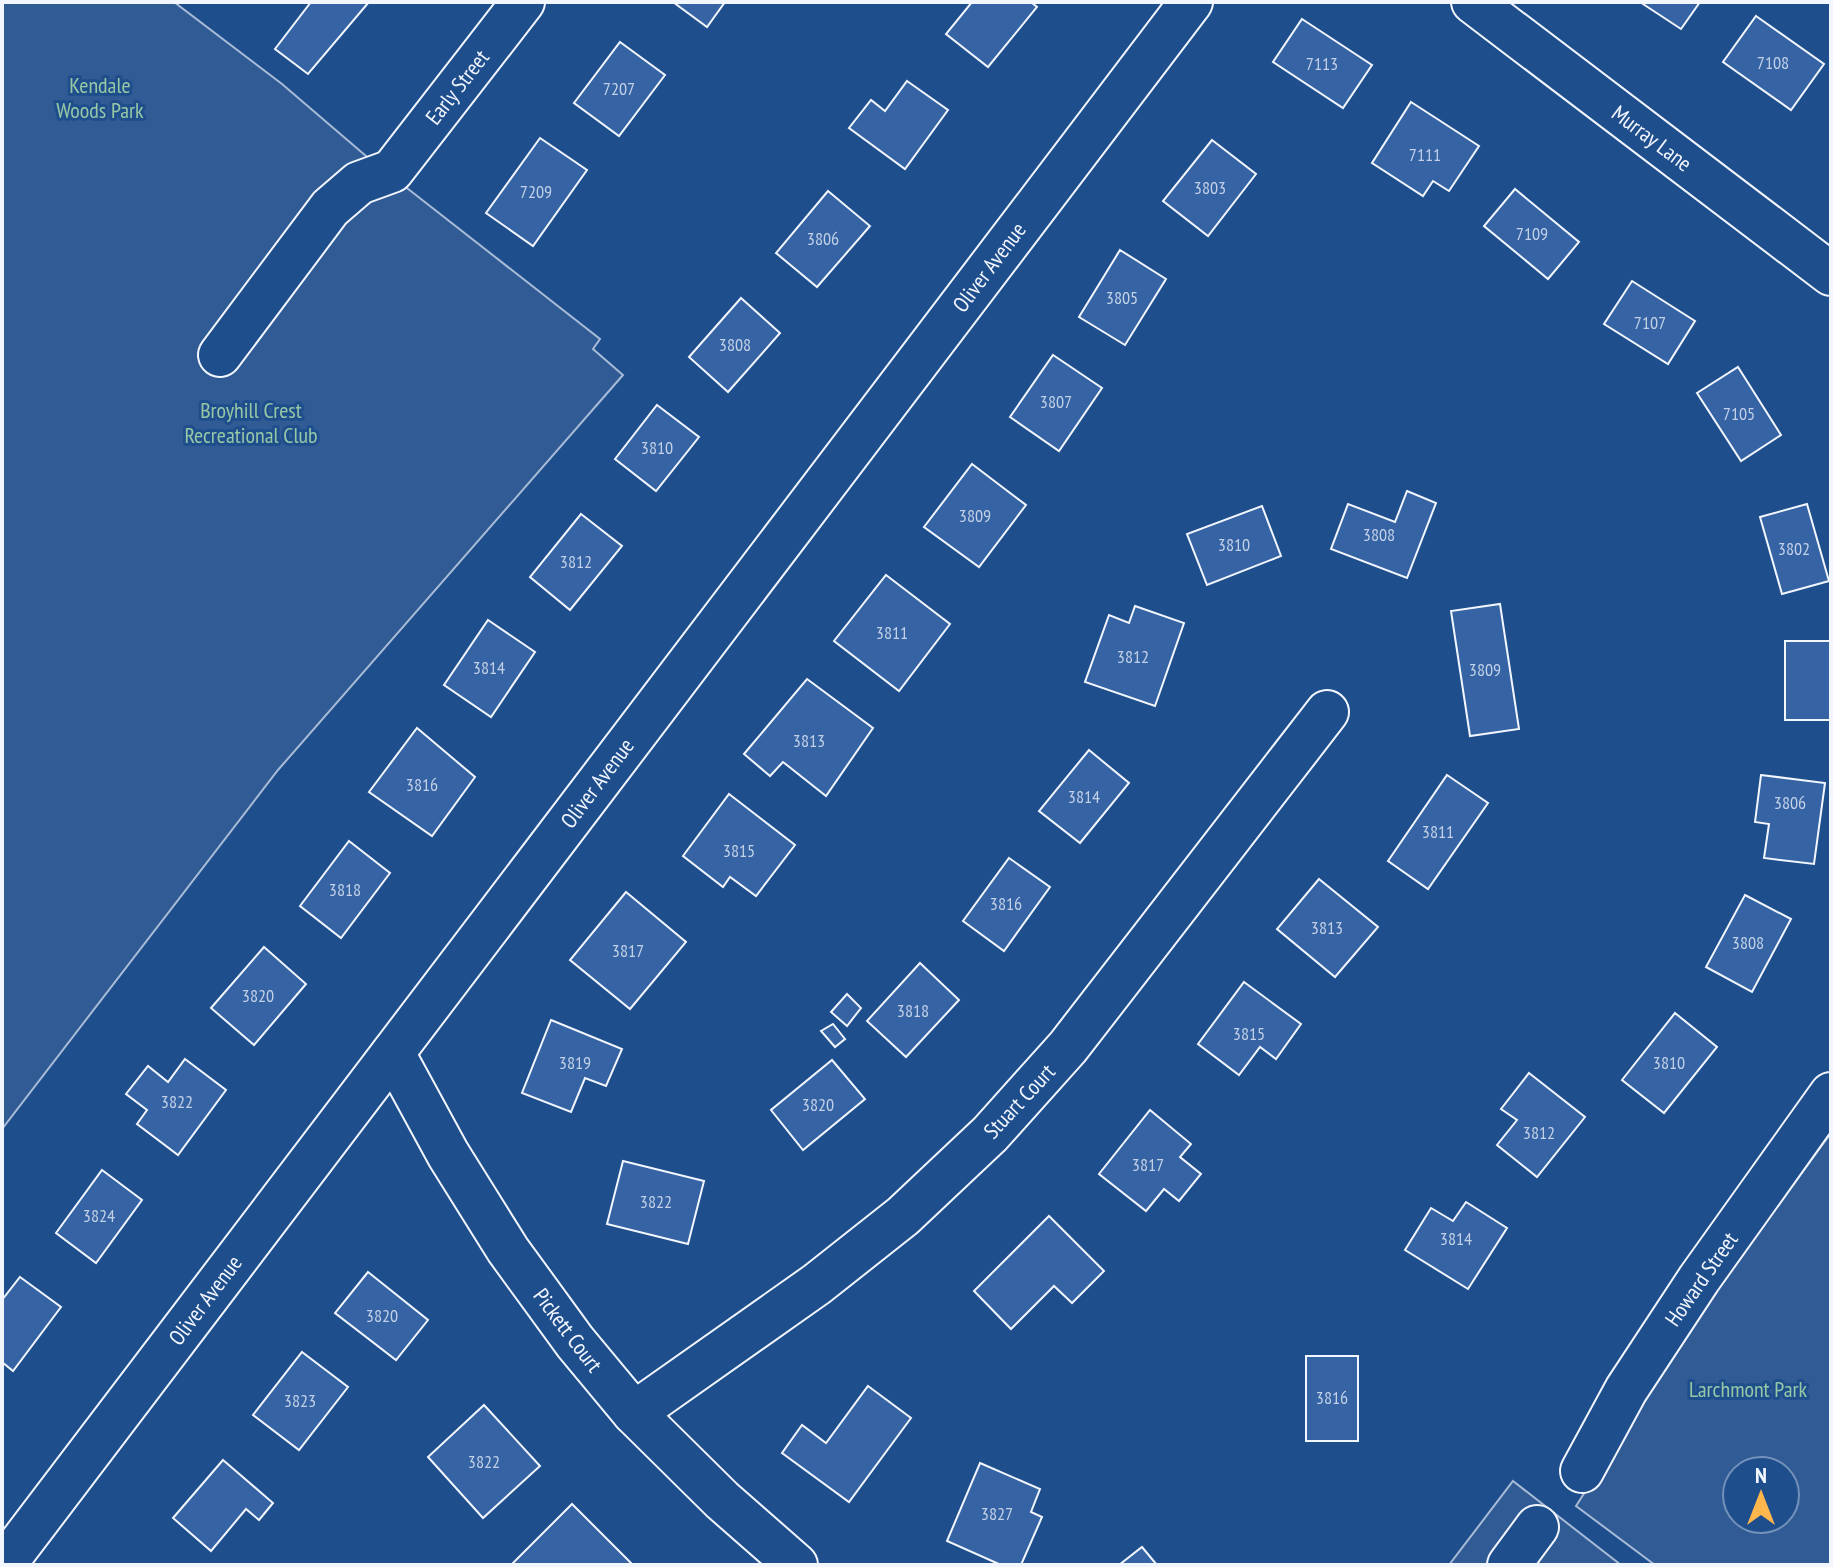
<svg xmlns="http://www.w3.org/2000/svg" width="1833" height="1567" font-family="'PT Sans Narrow',sans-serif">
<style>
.built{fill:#305b95;stroke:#a8bbd7;stroke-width:2;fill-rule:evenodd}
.building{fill:#3563a3;stroke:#f2f6ff;stroke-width:2}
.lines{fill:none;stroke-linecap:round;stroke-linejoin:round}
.minor-casing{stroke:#f2f6ff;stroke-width:46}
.minor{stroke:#1f4e8c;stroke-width:42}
.labels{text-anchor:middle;stroke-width:6;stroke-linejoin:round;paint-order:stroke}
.number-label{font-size:18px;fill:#c3d1e8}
.park-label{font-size:22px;fill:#97c8a6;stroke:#1f4e8c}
.street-label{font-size:22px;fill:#f2f6ff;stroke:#1f4e8c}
</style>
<rect width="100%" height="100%" fill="#1f4e8c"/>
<!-- built -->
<g class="built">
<polygon points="2,2 174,2 282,84 366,156 600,339 593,349 623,375 278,770 2,1129"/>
<path d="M 1831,1133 L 1831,1565 L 1655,1565 L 1576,1506 L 1702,1309 ZM 1737,1471 L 1785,1471 L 1785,1519 L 1737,1519 Z"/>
<polygon points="1513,1481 1621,1565 1449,1565"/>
</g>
<!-- building -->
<g class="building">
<polygon points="311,2 369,2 308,74 275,49"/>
<polygon points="673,2 725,2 707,27"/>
<polygon points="972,2 1031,2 1037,7 988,67 946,34"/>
<polygon points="1640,2 1700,2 1681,29"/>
<polygon points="1756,16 1824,64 1791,110 1723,62"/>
<polygon points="1302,19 1372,65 1343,108 1273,62"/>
<polygon points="620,42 665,75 619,136 574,103"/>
<polygon points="907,81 948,110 905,169 849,128 871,100 885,111"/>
<polygon points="1411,102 1479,146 1449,191 1433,181 1423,196 1372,163"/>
<polygon points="540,138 587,170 533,246 486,213"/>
<polygon points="1212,140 1256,174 1208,236 1163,201"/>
<polygon points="1515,189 1579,242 1548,279 1484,226"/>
<polygon points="828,191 870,226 817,287 776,253"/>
<polygon points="1120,250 1166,279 1125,345 1079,317"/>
<polygon points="1632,281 1695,321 1668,364 1604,324"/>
<polygon points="741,298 780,333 728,392 689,357"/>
<polygon points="1053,355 1102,388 1059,451 1010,417"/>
<polygon points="1738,367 1781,435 1741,461 1697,393"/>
<polygon points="657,405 699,437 656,491 615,459"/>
<polygon points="972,464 1026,505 979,567 924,527"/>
<polygon points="1407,491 1436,503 1407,578 1331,549 1348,504 1395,522"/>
<polygon points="1807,504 1829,581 1782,594 1760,517"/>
<polygon points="1262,506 1281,556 1207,585 1187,534"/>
<polygon points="581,514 622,546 570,610 530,577"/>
<polygon points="886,575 950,624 899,691 834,641"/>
<polygon points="1500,604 1519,729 1470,736 1451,611"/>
<polygon points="1135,606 1184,623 1155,706 1085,682 1109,615 1129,623"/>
<polygon points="488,620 535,652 491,717 444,685"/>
<rect x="1785" y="641" width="46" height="79"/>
<polygon points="807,679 873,728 826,796 783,762 770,776 744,754"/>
<polygon points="417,728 475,777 432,836 369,792"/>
<polygon points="1089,750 1129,783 1080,843 1039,811"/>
<polygon points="1447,775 1488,803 1428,889 1388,861"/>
<polygon points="1761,775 1825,783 1814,864 1764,858 1769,824 1755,822"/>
<polygon points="729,794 795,845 756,896 730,877 723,887 683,856"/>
<polygon points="349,841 390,873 341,938 300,906"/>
<polygon points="1009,858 1050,887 1004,951 963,921"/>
<polygon points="1319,879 1378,927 1335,977 1277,929"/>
<polygon points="626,892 686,942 630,1009 570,960"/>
<polygon points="1745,895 1791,919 1752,992 1706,967"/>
<polygon points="264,947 306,984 254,1045 211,1008"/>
<polygon points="920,963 959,1000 906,1057 867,1021"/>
<polygon points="1244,982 1301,1024 1276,1059 1260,1047 1239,1075 1198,1044"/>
<polygon points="847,994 861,1008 847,1026 831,1012"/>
<polygon points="1675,1013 1717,1047 1664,1113 1622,1080"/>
<polygon points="551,1020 622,1049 606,1086 585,1078 571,1112 522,1093"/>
<polygon points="833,1024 845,1039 835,1047 821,1031"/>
<polygon points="185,1059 226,1090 178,1155 137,1124 147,1110 126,1094 148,1066 168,1082"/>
<polygon points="832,1060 865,1099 803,1150 771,1110"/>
<polygon points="1529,1073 1585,1117 1537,1177 1497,1145 1517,1120 1501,1109"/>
<polygon points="1150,1110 1191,1144 1180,1157 1201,1174 1179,1201 1164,1189 1146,1211 1099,1174"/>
<polygon points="623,1161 704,1181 688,1244 607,1224"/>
<polygon points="102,1170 142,1200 96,1263 56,1233"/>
<polygon points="1466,1202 1507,1228 1468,1289 1405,1250 1431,1208 1453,1221"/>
<polygon points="1049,1216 1104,1271 1072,1303 1054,1286 1011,1329 974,1291"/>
<polygon points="368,1272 428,1320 396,1360 335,1313"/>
<polygon points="20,1277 61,1307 13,1371 2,1362 2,1300"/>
<polygon points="302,1352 348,1387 299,1450 253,1415"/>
<rect x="1306" y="1356" width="52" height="85"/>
<polygon points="868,1386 911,1418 849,1502 782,1453 802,1425 826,1443"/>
<polygon points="484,1405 540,1466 483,1518 428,1457"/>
<polygon points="223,1460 273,1503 259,1520 246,1509 211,1551 173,1518"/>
<polygon points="980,1463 1040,1489 1031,1512 1042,1517 1021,1565 1001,1565 947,1541"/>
<polygon points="572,1504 631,1563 629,1565 511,1565"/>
<polygon points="1142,1547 1157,1565 1119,1565"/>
</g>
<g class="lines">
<!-- minor casing -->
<g class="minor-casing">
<g id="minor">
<polyline points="1473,2 1831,274"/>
<polyline points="220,355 330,208 359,183 392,171 523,2"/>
<polyline points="393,1053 448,1154 508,1250 575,1342 634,1413 722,1500 796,1565"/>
<polyline points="634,1413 817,1284 903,1216 990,1134 1068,1047 1327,712"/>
<polyline points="1582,1471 1626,1390 1699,1279 1831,1094"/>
<polyline points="4,1565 1191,2"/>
<polyline points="1509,1565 1537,1527"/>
</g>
</g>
<!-- minor -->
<use href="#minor" class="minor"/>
</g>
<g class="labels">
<!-- number labels -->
<g class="number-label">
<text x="1773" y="69">7108</text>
<text x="1322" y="70">7113</text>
<text x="619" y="95">7207</text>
<text x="1425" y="161">7111</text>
<text x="1210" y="194">3803</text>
<text x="536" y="198">7209</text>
<text x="1532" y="240">7109</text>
<text x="823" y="245">3806</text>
<text x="1122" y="304">3805</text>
<text x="1650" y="329">7107</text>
<text x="735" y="351">3808</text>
<text x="1056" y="408">3807</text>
<text x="1739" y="420">7105</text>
<text x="657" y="454">3810</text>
<text x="975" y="522">3809</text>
<text x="1379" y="541">3808</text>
<text x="1234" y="551">3810</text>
<text x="1794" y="555">3802</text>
<text x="576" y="568">3812</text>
<text x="892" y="639">3811</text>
<text x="1133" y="663">3812</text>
<text x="489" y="674">3814</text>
<text x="1485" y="676">3809</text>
<text x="809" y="747">3813</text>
<text x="422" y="791">3816</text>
<text x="1084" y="803">3814</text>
<text x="1790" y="809">3806</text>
<text x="1438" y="838">3811</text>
<text x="739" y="857">3815</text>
<text x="345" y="896">3818</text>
<text x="1006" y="910">3816</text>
<text x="1327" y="934">3813</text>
<text x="1748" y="949">3808</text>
<text x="628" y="957">3817</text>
<text x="258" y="1002">3820</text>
<text x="913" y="1017">3818</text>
<text x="1249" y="1040">3815</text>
<text x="575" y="1069">3819</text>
<text x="1669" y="1069">3810</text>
<text x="177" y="1108">3822</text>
<text x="818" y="1111">3820</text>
<text x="1539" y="1139">3812</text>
<text x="1148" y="1171">3817</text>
<text x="656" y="1208">3822</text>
<text x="99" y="1222">3824</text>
<text x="1456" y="1245">3814</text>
<text x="382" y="1322">3820</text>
<text x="1332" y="1404">3816</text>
<text x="300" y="1407">3823</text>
<text x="484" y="1468">3822</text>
<text x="997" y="1520">3827</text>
</g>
<!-- park labels -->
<g class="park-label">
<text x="100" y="93">Kendale<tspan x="100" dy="25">Woods Park</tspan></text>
<text x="251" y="418">Broyhill Crest<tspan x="251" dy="25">Recreational Club</tspan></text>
<text x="1748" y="1397">Larchmont Park</text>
</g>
<!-- street labels -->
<g class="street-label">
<text transform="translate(457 87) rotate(-52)" y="8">Early Street</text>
<text transform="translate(1652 138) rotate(37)" y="8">Murray Lane</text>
<text transform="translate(989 267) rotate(-53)" y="8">Oliver Avenue</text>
<text transform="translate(597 783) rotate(-53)" y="8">Oliver Avenue</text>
<text transform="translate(1019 1101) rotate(-47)" y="8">Stuart Court</text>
<text transform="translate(1701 1279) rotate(-55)" y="8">Howard Street</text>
<text transform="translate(205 1300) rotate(-53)" y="8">Oliver Avenue</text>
<text transform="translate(568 1330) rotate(53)" y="8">Pickett Court</text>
</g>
</g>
<!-- border -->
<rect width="1833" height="1567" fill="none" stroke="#f2f6ff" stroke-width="8"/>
<!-- north arrow -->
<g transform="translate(1761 1495)"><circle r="38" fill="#1f4e8c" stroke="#7391ba" stroke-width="2"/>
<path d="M0-6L14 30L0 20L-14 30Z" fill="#ffb74d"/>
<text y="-12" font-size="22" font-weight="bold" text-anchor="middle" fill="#f2f6ff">N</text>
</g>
</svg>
